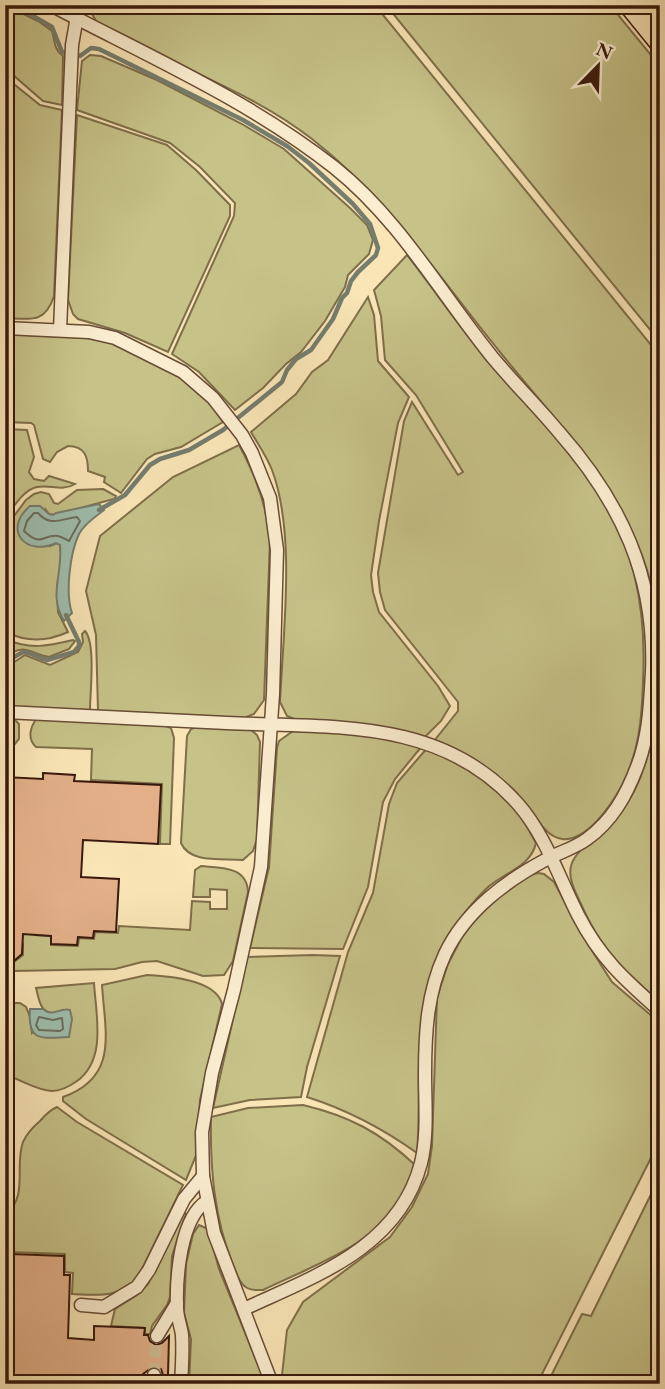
<svg xmlns="http://www.w3.org/2000/svg" width="665" height="1389" font-family="'EB Garamond',serif">
<style>
.green{fill:#c6c288;stroke:#7f6e4a;stroke-width:2}
.water{fill:#9ebfaf;stroke:#757d6e;stroke-width:2}
.lines{fill:none;stroke-linecap:round;stroke-linejoin:round}
.shore{stroke:#6b6c5e;stroke-width:2}
.stream{stroke:#757d6e;stroke-width:4.5}
.building{fill:#e2af88;stroke:#38190c;stroke-width:2}
.minor-tunnel{stroke:#d2bc94;stroke-width:12;stroke-dasharray:12 6;stroke-linecap:butt}
.minor-casing{stroke:#684c36;stroke-width:15}
.motorway-casing{stroke:#38190c;stroke-width:24}
.minor{stroke:#fbeed0;stroke-width:12}
.motorway{stroke:#f9e5b6;stroke-width:21}
</style>
<rect width="100%" height="100%" fill="#f9e5b6"/>
<filter id="stains"><feTurbulence type="fractalNoise" baseFrequency=".00286" numOctaves="4"/><feColorMatrix values="0 0 0 0 .2 0 0 0 0 .09 0 0 0 0 .02 0 0 0 .5 -.17"/></filter>
<radialGradient id="worn" r=".72"><stop offset=".6" stop-color="#630" stop-opacity="0"/><stop offset="1" stop-color="#630" stop-opacity=".3"/></radialGradient>
<!-- green -->
<g class="green">
<path d="M 5,5 L 38,21 L 52,31 C 55,41 54,50 63,56 L 62,105 L 43,101 L 5,68 Z"/>
<path d="M 89,5 L 375,5 L 660,356 L 660,1002 C 620,967 602,952 580,902 C 575,891 568,878 571,866 C 575,848 607,831 619,815 C 660,764 665,665 655,602 C 637,502 561,428 500,352 C 440,279 388,198 312,139 C 247,88 166,65 96,21 L 91,12 Z"/>
<polygon points="386,5 610,5 660,66 660,342"/>
<polygon points="90,55 101,56 157,80 242,124 284,149 350,208 367,225 373,240 369,254 348,275 345,287 325,321 301,352 286,364 263,388 235,410 199,372 172,354 234,216 235,203 200,167 170,143 77,110 82,61"/>
<path d="M 5,77 L 40,105 L 62,110 L 54,296 C 45,324 31,319 5,318 Z"/>
<polygon points="77,115 167,145 196,170 230,205 230,216 168,352 125,333 78,319 73,314 68,300"/>
<path d="M 407,255 C 436,292 463,332 494,368 C 533,413 578,456 608,508 C 638,560 646,623 643,682 C 642,717 639,753 622,785 C 612,804 587,842 562,839 C 546,837 538,819 528,807 C 504,777 471,754 434,741 L 458,711 L 458,702 L 385,610 L 380,592 L 378,573 L 404,421 L 412,402 L 458,475 L 463,472 L 416,395 L 385,360 L 381,316 L 374,290 Z"/>
<path d="M 368,297 L 374,315 L 378,361 L 409,397 L 398,423 L 379,521 L 371,575 L 373,592 L 379,612 L 438,686 L 450,706 L 441,721 L 425,737 L 368,725 L 297,720 L 287,716 L 280,702 C 283,633 296,534 272,470 C 267,457 258,444 251,432 L 296,394 L 312,372 L 328,360 Z"/>
<path d="M 5,334 L 87,338 L 112,343 L 180,376 L 209,402 L 223,422 L 181,447 L 155,454 L 147,459 L 121,493 L 104,482 L 105,477 L 88,471 C 88,457 85,446 68,446 L 57,452 L 50,462 L 43,459 L 34,425 L 31,423 L 5,422 Z"/>
<path d="M 5,429 L 27,430 L 34,457 L 29,472 L 34,479 L 44,481 L 49,476 L 75,484 C 62,492 50,484 37,487 C 23,490 14,507 5,518 Z"/>
<path d="M 239,445 C 255,474 267,507 270,540 L 264,700 L 254,714 L 244,718 L 98,711 L 96,635 L 86,591 L 100,536 L 173,477 Z"/>
<path d="M 103,489 L 116,496 L 114,499 L 54,515 L 49,514 L 46,510 L 50,546 L 57,543 L 60,545 L 62,562 L 57,586 L 58,612 L 68,632 C 46,642 27,642 5,632 L 5,528 L 26,500 L 34,494 L 41,492 L 49,494 L 54,503 L 58,504 L 77,490 Z"/>
<path d="M 85,631 C 96,643 90,693 90,710 L 5,707 L 5,668 L 25,655 L 50,665 L 78,652 L 83,642 L 82,634 Z"/>
<path d="M 5,639 C 30,650 48,646 73,640 L 75,641 L 69,649 L 49,657 C 30,654 25,642 5,657 Z"/>
<path d="M 37,718 L 161,724 L 171,728 L 174,738 L 170,844 L 160,844 L 162,784 L 91,780 L 92,749 L 36,747 C 27,739 30,727 37,718 Z"/>
<polygon points="5,719 15,720 19,724 19,739 14,745 9,746 8,776 5,776"/>
<path d="M 199,726 L 249,728 L 257,735 L 260,742 L 257,839 L 253,851 L 243,860 C 223,858 190,864 181,843 L 187,736 L 191,729 Z"/>
<polygon points="293,731 364,733 422,746 395,779 383,802 368,887 343,949 250,948 269,867 277,748 279,741"/>
<path d="M 428,747 L 485,776 L 516,807 L 536,843 C 531,867 503,873 487,888 C 471,903 459,920 447,939 C 408,1003 423,1081 417,1153 C 382,1128 348,1110 307,1097 L 348,952 L 373,893 L 389,804 L 397,783 Z"/>
<path d="M 201,866 C 221,868 247,866 248,892 L 233,961 L 224,975 L 203,976 L 157,961 L 142,962 L 115,969 L 13,971 L 5,968 L 5,962 L 14,962 L 23,955 L 23,944 L 16,936 L 34,929 L 35,935 L 51,936 L 51,945 L 78,946 L 79,938 L 94,939 L 95,932 L 118,933 L 119,926 L 190,930 L 192,901 L 210,902 L 210,909 L 227,909 L 227,890 L 210,889 L 210,897 L 193,897 L 195,870 Z"/>
<polygon points="538,873 544,874 554,882 589,946 612,982 660,1023 660,1140 537,1384 286,1384 282,1375 287,1330 303,1302 390,1237 412,1207 428,1174 432,1146 437,997 448,964 462,937 485,907 525,876"/>
<polygon points="313,955 340,956 307,1067 301,1097 250,1100 213,1108 247,957"/>
<path d="M 147,975 C 168,976 216,980 222,1004 L 200,1100 L 197,1153 L 186,1180 L 86,1119 L 63,1101 L 63,1097 C 119,1077 105,1033 102,985 Z"/>
<path d="M 94,983 C 96,1015 107,1059 77,1081 C 70,1086 61,1091 52,1091 C 35,1090 21,1079 5,1075 L 5,1015 L 15,1003 L 20,1003 L 26,1007 L 30,1017 L 32,1033 L 53,1013 C 40,1013 39,999 36,988 Z"/>
<path d="M 303,1105 C 349,1116 380,1132 415,1165 C 409,1182 402,1198 391,1213 C 363,1249 304,1270 263,1290 C 257,1290 252,1291 247,1288 C 239,1283 237,1274 233,1265 C 214,1218 210,1168 211,1117 L 248,1108 Z"/>
<path d="M 57,1107 L 77,1122 L 183,1185 L 138,1277 C 119,1299 98,1295 72,1294 L 73,1273 L 65,1272 L 65,1254 L 9,1252 L 8,1271 L 5,1271 L 5,1215 C 29,1197 14,1167 23,1142 C 27,1133 33,1127 40,1121 C 45,1115 50,1110 57,1107 Z"/>
<polygon points="660,1176 660,1359 648,1384 547,1384 582,1314 591,1316"/>
<polygon points="184,1212 186,1214 172,1256 170,1297 167,1305 152,1326 150,1334 145,1334 145,1328 111,1326 115,1309 137,1295 148,1284"/>
<polygon points="199,1225 208,1229 219,1269 266,1384 189,1384 191,1339 184,1313 186,1264 193,1234"/>
</g>
<!-- water -->
<g class="water">
<path d="M 99,504 L 104,510 C 96,516 84,524 79,534 C 70,553 65,593 72,613 L 64,621 C 48,595 63,575 60,545 L 56,543 C 26,557 2,530 30,506 L 40,506 L 49,514 L 53,515 L 56,513 Z"/>
<path d="M 30,1009 L 43,1009 C 53,1018 59,1007 70,1010 L 72,1019 L 69,1037 C 42,1038 27,1043 30,1009 Z"/>
</g>
<g class="lines">
<!-- shore -->
<g class="shore">
<path d="M 34,513 L 38,513 C 50,527 61,519 77,517 L 80,521 L 69,541 C 65,539 62,537 58,536 C 42,534 42,548 24,531 L 27,521 Z"/>
<polygon points="39,1017 53,1020 62,1018 63,1029 60,1031 39,1030 36,1025"/>
</g>
<!-- stream -->
<g class="stream">
<polyline points="14,5 52,27 62,52 80,56 91,48 99,49 243,120 287,146 309,163 353,204 370,224 378,248 376,255 358,272 351,281 347,293 342,298 333,319 311,350 296,359 287,370 282,382 223,430 189,450 160,459 150,465 125,495 99,510"/>
<path d="M 5,663 C 31,646 21,652 47,660 L 74,652 L 79,646 L 79,642 L 66,615"/>
</g>
</g>
<!-- building -->
<g class="building">
<polygon points="43,773 75,775 74,781 161,785 158,844 83,840 81,877 119,879 116,932 94,931 93,938 78,937 77,945 51,944 51,936 23,934 22,954 14,961 5,961 5,777 43,779"/>
<polygon points="11,1254 64,1256 64,1275 70,1275 68,1338 94,1340 94,1326 145,1328 144,1335 148,1335 150,1341 156,1345 162,1343 169,1336 168,1375 163,1375 161,1369 154,1366 143,1374 142,1384 15,1384 15,1379 5,1379 5,1273 10,1273"/>
</g>
<g class="lines">
<!-- minor-tunnel -->
<polyline class="minor-tunnel" points="154,1375 157,1336"/>
<!-- minor casing -->
<g class="minor-casing">
<g id="minor">
<path d="M 51,5 C 148,56 249,100 335,168 C 400,220 441,294 493,358 C 514,383 537,406 558,431 C 620,501 656,576 652,672 C 650,705 649,736 637,767 C 626,796 612,821 587,839 C 575,848 560,852 547,859 C 506,881 466,910 445,954 C 427,993 425,1032 425,1075 C 425,1103 428,1135 421,1163 C 399,1248 315,1276 244,1309"/>
<polyline points="5,328 89,332 115,338 183,372 213,398 242,435 252,453 270,498 277,550 273,694 261,867 234,990 212,1073 202,1132 203,1176 214,1233 272,1384"/>
<polyline points="60,330 72,45 79,5"/>
<path d="M 5,712 C 79,715 153,719 227,723 C 332,728 441,717 518,804 C 546,836 559,878 578,915 C 600,958 625,980 660,1011"/>
<polyline points="81,1305 104,1307 137,1287 149,1270 184,1199 203,1176"/>
<polyline points="157,1336 177,1303"/>
<polyline points="154,1375 155,1384"/>
<path d="M 181,1384 C 182,1368 183,1350 182,1335 C 181,1326 177,1317 177,1308 C 176,1278 180,1218 207,1201"/>
</g>
</g>
<!-- motorway casing -->
<g class="motorway-casing">
<g id="motorway">
<polyline points="630,5 660,42"/>
<polyline points="652,5 660,15"/>
</g>
</g>
<!-- minor -->
<use href="#minor" class="minor"/>
<!-- motorway -->
<use href="#motorway" class="motorway"/>
</g>
<!-- margin -->
<rect width="665" height="1389" fill="none" stroke="#f9e5b6" stroke-width="28"/>
<rect x="7" y="7" width="651" height="1375" fill="none" stroke="#38190c" stroke-width="3.5"/>
<rect x="14" y="14" width="637" height="1361" fill="none" stroke="#38190c" stroke-width="2"/>
<!-- north arrow -->
<g transform="translate(598 66) rotate(23)" stroke="#fbeed0" stroke-width="5" paint-order="stroke">
<path d="M0-5L12 26L0 18L-12 26Z" fill="#38190c"/>
<text y="-10" font-size="19" font-weight="bold" text-anchor="middle" fill="#38190c">N</text>
</g>
<rect width="100%" height="100%" filter="url(#stains)"/>
<rect width="100%" height="100%" fill="url(#worn)"/>
</svg>
